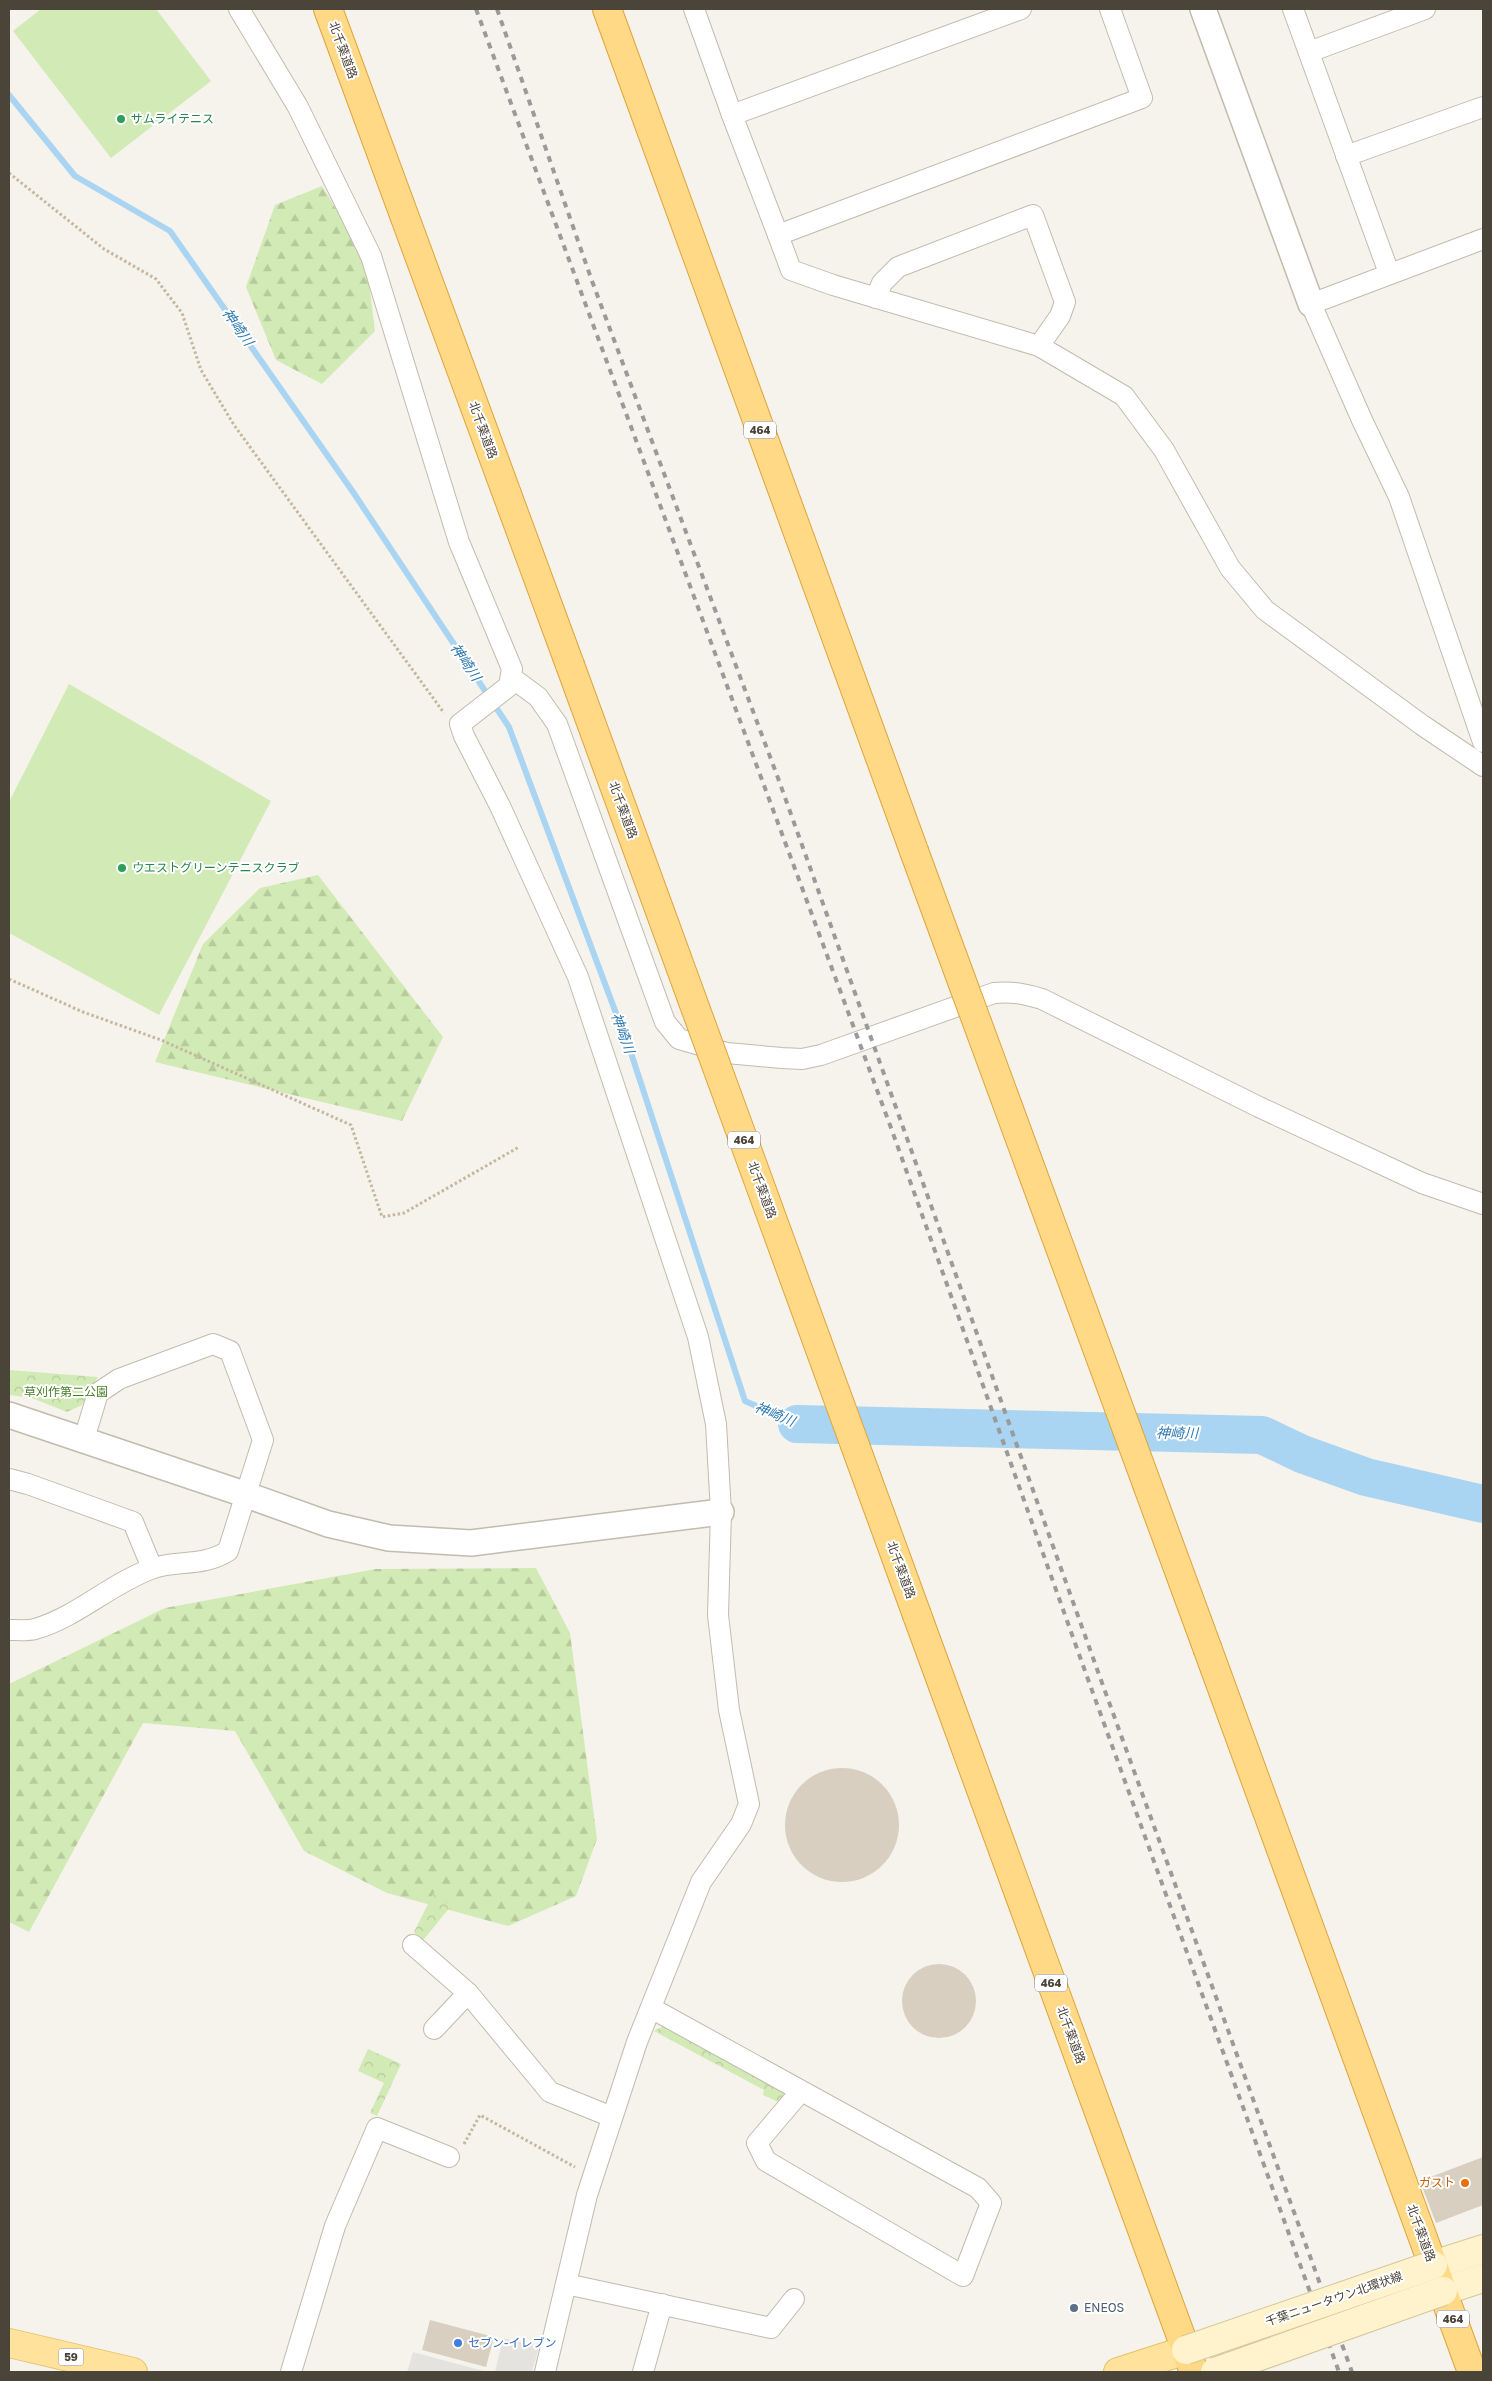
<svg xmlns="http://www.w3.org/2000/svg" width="1492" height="2381" font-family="'Golos Text','Noto Sans JP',sans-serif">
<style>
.forest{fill:url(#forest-firs)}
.park{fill:url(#park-crowns)}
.pitch{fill:#d2eab5}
.parking{fill:#e5e3e0}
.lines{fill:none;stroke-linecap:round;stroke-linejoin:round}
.stream{stroke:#a9d4f2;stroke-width:6}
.river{stroke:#a9d4f2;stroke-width:38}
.building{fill:#d8cfc1}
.minor-casing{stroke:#c2bbae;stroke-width:22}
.tertiary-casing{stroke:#c2bbae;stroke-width:28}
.secondary-casing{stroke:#d6c79b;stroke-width:30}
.primary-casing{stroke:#e6c16a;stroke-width:30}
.trunk-casing{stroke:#e0a43c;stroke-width:30}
.path{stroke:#c4b79f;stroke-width:3;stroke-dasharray:2.5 2.5;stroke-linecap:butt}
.minor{stroke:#fff;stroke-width:20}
.tertiary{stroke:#fff;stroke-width:25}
.secondary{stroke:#fff3cd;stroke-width:28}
.primary{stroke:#ffe39c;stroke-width:28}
.trunk{stroke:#ffd985;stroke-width:28}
.rail{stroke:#9a9a9a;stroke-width:4;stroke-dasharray:6 6;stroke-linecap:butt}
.secondary-bridge-casing{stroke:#d6c79b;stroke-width:30;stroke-linecap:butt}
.trunk-bridge-casing{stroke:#e0a43c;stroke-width:30;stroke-linecap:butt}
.secondary-bridge{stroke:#fff3cd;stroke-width:28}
.trunk-bridge{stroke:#ffd985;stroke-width:28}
.leisure-dot{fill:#2e9e5b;stroke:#fff;stroke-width:2}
.food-dot{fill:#e8710a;stroke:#fff;stroke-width:2}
.service-dot{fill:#5c6f8a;stroke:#fff;stroke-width:2}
.shop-dot{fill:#3f7fe0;stroke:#fff;stroke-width:2}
.labels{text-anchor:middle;stroke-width:4;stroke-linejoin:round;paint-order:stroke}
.shield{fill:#fff;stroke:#817c74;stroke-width:1}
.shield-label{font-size:11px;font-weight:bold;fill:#4b4439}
.street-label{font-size:12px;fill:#4b4439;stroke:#fff}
.leisure-label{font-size:12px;fill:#27864d;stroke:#fff;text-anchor:start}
.park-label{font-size:12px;fill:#4a7f2a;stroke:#fff}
.food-label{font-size:12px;fill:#c56008;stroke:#fff;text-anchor:end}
.service-label{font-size:12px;fill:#4e5e75;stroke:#fff;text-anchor:start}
.shop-label{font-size:12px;fill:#366cbe;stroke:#fff;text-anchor:start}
.water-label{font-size:14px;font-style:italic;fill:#2e7ab2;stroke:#fff}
</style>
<defs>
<pattern id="forest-firs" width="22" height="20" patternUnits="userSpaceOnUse" patternTransform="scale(1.25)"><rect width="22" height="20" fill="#d2eab5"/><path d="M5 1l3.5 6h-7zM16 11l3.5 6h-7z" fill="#b6ca9c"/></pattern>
<pattern id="park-crowns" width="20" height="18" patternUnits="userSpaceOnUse" patternTransform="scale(1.25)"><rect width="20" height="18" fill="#d2eab5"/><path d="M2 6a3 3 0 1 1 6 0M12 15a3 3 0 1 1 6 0" fill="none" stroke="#b6ca9c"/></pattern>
</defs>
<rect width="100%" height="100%" fill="#f6f3ec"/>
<!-- forest -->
<g class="forest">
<polygon points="322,186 366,258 375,331 322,384 276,360 246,287 275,205"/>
<polygon points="318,875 443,1037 402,1121 155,1062 203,944 260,888"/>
<polygon points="536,1568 570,1633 597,1839 576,1896 508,1926 387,1893 304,1851 235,1731 143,1723 29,1932 9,1922 9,1684 165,1608 376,1569"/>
</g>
<!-- park -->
<g class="park">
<polygon points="9,1370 98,1377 82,1405 67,1412 32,1398 9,1395"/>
<polygon points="434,1892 451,1906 421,1943 414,1932"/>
<polygon points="667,2024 787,2088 785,2105 763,2095 764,2090 654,2031"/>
<polygon points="368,2049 401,2064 377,2116 370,2113 384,2083 358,2071"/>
</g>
<!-- pitch -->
<g class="pitch">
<polygon points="41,9 156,9 211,81 111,158 13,31"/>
<polygon points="69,684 271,801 159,1015 9,933 9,802"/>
</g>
<!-- parking -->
<g class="parking">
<polygon points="503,2338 539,2347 532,2372 495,2372"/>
<polygon points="413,2352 487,2372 407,2372"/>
</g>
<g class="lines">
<!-- stream -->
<polyline class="stream" points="9,95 75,176 170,231 353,492 509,727 632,1056 745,1401 797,1424"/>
<!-- river -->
<polyline class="river" points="797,1424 1262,1435 1302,1454 1366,1477 1483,1504"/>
</g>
<!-- building -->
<g class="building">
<circle cx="842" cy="1825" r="57"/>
<circle cx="939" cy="2001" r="37"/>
<polygon points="1483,2157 1483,2205 1436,2223 1420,2181"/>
<polygon points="430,2320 494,2337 486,2367 422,2350"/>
</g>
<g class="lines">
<!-- minor casing -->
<g class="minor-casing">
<g id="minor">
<polyline points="239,9 298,107 371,256 459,542 512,669 509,686 460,724 464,736 500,806 578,977 698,1337 716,1424 721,1512 718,1615 729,1710 749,1804 741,1824 701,1882 637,2042 587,2195 545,2372"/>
<polyline points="694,9 732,115 1021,9"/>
<polyline points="1110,9 1142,98 778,235 791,270 833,285 1039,346 1124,396 1164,450 1230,568 1265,610 1422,725 1483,766"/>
<polyline points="1293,9 1389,273"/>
<polyline points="1309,52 1425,9"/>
<polyline points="732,115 778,235"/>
<polyline points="1346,156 1483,107"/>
<polyline points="1483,239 1311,304 1362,420 1399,497 1483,742"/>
<polyline points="876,298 882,283 898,267 1033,215 1065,302 1060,316 1039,346"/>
<path d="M 511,677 L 538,697 L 557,724 L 665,1022 L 679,1039 L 727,1053 L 782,1058 L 802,1059 L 821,1055 L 994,993 C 1012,991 1025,994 1042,999 L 1259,1107 L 1422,1183 L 1483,1204"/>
<polyline points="9,1479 28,1484 133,1522 152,1568"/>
<path d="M 9,1630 C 17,1630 27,1631 35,1629 C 77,1617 110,1584 151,1569 C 177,1559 201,1568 228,1551 L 263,1440 L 230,1351 L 213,1344 L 119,1379 L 98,1393 L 84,1439"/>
<polyline points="413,1945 468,1993 550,2092 612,2117"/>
<polyline points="651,2008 978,2188 991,2203 963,2276 766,2161 757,2143 801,2091"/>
<polyline points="434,2029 468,1993"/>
<polyline points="566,2284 771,2328 794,2299"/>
<polyline points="291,2372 335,2226 377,2128 449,2157"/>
<polyline points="643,2372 662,2304"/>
</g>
</g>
<!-- tertiary casing -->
<g class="tertiary-casing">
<g id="tertiary">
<polyline points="1203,9 1311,304"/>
<polyline points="9,1415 244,1494 328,1524 389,1538 471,1543 721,1512"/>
</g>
</g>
<!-- secondary casing -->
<g class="secondary-casing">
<g id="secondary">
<polyline points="1433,2265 1483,2249"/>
<polyline points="1443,2291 1483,2278"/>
</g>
</g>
<!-- primary casing -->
<g class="primary-casing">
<g id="primary">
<polyline points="9,2343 133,2372"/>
<polyline points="1118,2372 1186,2350"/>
</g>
</g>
<!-- trunk casing -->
<g class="trunk-casing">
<g id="trunk">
<polyline points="328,9 570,665"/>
<polyline points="607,9 914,851"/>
<polyline points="917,1615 1194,2372"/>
<polyline points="1208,1650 1472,2372"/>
</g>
</g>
<!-- path -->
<g class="path">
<polyline points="9,173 104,249 156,279 182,313 201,370 234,425 444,713"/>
<polyline points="9,979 83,1012 161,1040 351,1125 382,1217 404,1213 519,1147"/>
<polyline points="464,2144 480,2115 575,2167"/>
</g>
<!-- minor -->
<use href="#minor" class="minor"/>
<!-- tertiary -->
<use href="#tertiary" class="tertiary"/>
<!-- secondary -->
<use href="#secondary" class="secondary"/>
<!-- primary -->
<use href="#primary" class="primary"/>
<!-- trunk -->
<use href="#trunk" class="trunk"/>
<!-- rail -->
<g class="rail">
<polyline points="476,9 890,1125 1085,1671 1339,2372"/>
<polyline points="497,9 592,281 778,778 1097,1669 1352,2372"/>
</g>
<!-- secondary-bridge casing -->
<g class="secondary-bridge-casing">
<g id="secondary-bridge">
<polyline points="1186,2350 1433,2265"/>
<polyline points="1215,2372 1443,2291"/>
</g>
</g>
<!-- trunk-bridge casing -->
<g class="trunk-bridge-casing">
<g id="trunk-bridge">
<polyline points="570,665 917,1615"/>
<polyline points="914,851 1208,1650"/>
</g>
</g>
<!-- secondary-bridge -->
<use href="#secondary-bridge" class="secondary-bridge"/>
<!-- trunk-bridge -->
<use href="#trunk-bridge" class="trunk-bridge"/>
</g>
<!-- markers -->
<g class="leisure-dot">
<circle cx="121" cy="119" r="5"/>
<circle cx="122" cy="868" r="5"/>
</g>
<circle class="food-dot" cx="1465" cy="2183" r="5"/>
<circle class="service-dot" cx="1074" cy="2308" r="5"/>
<circle class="shop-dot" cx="458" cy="2343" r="5"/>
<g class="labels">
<!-- shield labels -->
<g class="shield">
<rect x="744" y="421.5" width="32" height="17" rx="4"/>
<rect x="728" y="1131.5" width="32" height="17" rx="4"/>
<rect x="1035" y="1974.5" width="32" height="17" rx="4"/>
<rect x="1437" y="2310.5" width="32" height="17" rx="4"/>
<rect x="58.5" y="2348.5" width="25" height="17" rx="4"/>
</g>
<g class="shield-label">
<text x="760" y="434">464</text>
<text x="744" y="1144">464</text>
<text x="1051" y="1987">464</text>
<text x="1453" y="2323">464</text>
<text x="71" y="2361">59</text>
</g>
<!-- street labels -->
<g class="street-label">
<text transform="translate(343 50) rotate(70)" y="4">北千葉道路</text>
<text transform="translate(483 430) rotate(70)" y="4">北千葉道路</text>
<text transform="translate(623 810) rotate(70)" y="4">北千葉道路</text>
<text transform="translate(762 1190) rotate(70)" y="4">北千葉道路</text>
<text transform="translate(901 1570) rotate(70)" y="4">北千葉道路</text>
<text transform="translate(1071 2035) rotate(70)" y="4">北千葉道路</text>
<text transform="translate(1421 2233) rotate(70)" y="4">北千葉道路</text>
<text transform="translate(1334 2299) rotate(-19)" y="4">千葉ニュータウン北環状線</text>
</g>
<!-- leisure labels -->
<g class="leisure-label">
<text x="131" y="123">サムライテニス</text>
<text x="132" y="872">ウエストグリーンテニスクラブ</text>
</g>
<!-- park labels -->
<g class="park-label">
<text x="66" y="1396">草刈作第二公園</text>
</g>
<!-- food labels -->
<g class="food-label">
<text x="1455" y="2187">ガスト</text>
</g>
<!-- service labels -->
<g class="service-label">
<text x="1084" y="2312">ENEOS</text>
</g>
<!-- shop labels -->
<g class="shop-label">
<text x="468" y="2347">セブン-イレブン</text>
</g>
<!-- water labels -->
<g class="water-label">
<text transform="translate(238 327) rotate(55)" y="5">神崎川</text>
<text transform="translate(466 662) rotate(56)" y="5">神崎川</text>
<text transform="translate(623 1033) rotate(70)" y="5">神崎川</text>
<text transform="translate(775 1414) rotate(22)" y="5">神崎川</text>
<text transform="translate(1177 1433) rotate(1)" y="5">神崎川</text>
</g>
</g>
<!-- border -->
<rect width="1492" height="2381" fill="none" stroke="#4b4439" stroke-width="20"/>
</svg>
